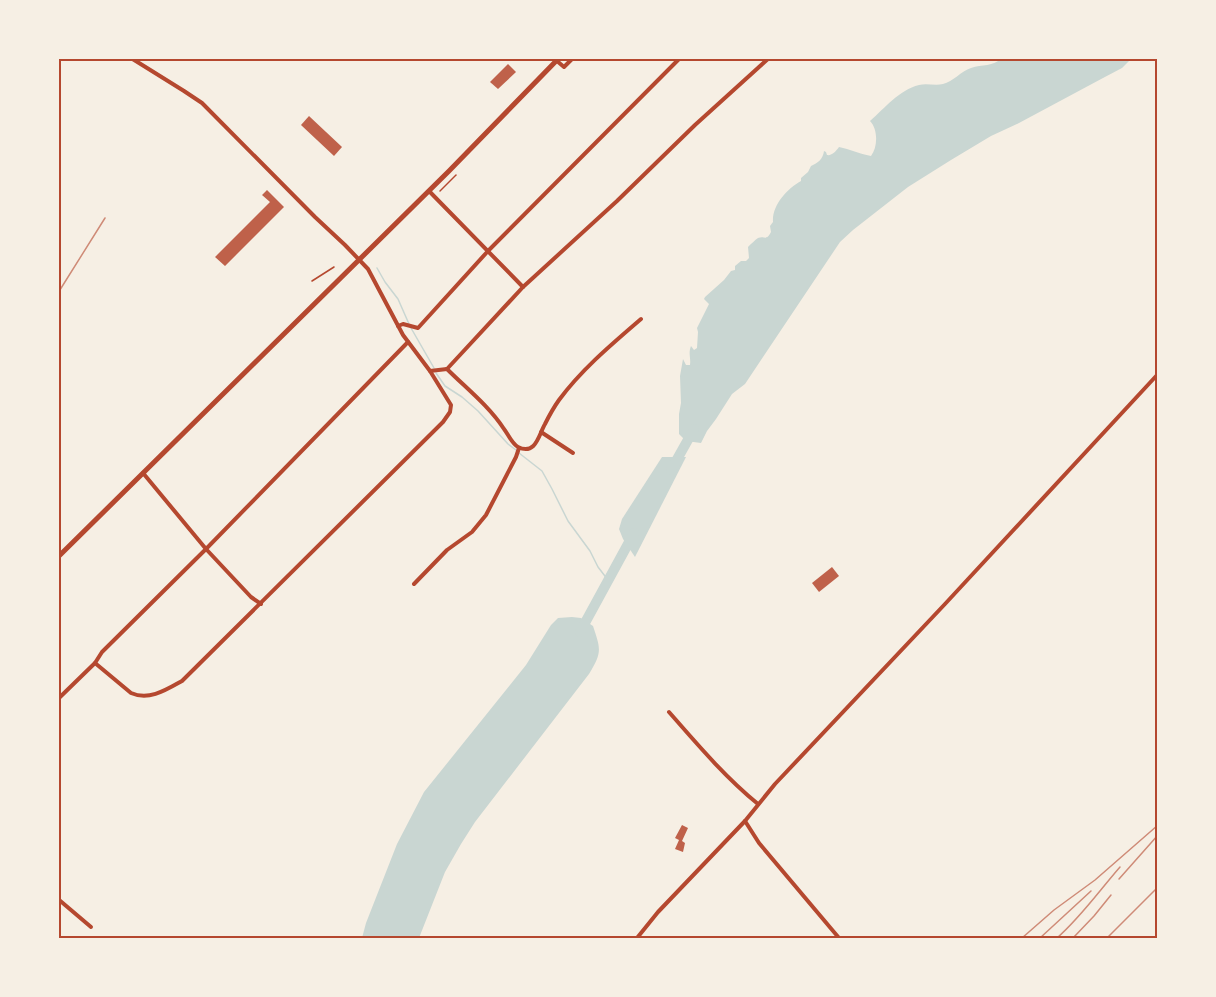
<svg xmlns="http://www.w3.org/2000/svg" width="1216" height="997" font-family="'Roboto Serif',serif">
<style>
.water{fill:#c9d6d2}
.lines{fill:none;stroke-linecap:round;stroke-linejoin:round}
.stream{stroke:#c9d6d2;stroke-width:1.5}
.river{stroke:#c9d6d2;stroke-width:10}
.building{fill:#bf614a}
.path{stroke:#b5482f;stroke-width:1.5}
.minor{stroke:#b5482f;stroke-width:4}
.primary{stroke:#b5482f;stroke-width:5}
.rail{stroke:#cf8b77;stroke-width:1.5}
.neatline{fill:none;stroke:#b5482f;stroke-width:2}
</style>
<rect width="100%" height="100%" fill="#f6efe4"/>
<!-- water -->
<g class="water">
<path d="M 1002,58 L 1131,59 L 1122,68 L 1103,78 L 1019,123 L 991,136 L 951,160 L 908,187 L 853,230 L 840,242 L 745,384 L 732,394 L 716,419 L 707,431 L 701,443 L 686,441 L 679,434 L 679,414 L 681,403 L 680,376 L 683,359 L 686,365 L 690,365 C 691,357 688,354 691,346 L 694,350 L 697,348 L 698,332 L 697,328 L 709,304 L 704,299 L 705,297 L 724,280 L 731,271 L 735,270 L 735,266 L 741,261 L 746,261 L 749,258 L 748,247 C 751,244 755,240 758,238 C 765,235 766,242 771,232 L 770,226 L 773,222 C 772,205 787,189 801,181 L 801,178 L 808,172 L 811,166 C 818,163 823,159 824,151 L 826,152 L 827,155 C 832,156 836,151 839,147 C 850,149 859,154 871,156 C 878,147 878,129 870,121 C 885,108 899,90 919,85 C 927,83 935,86 943,84 C 953,82 961,71 971,68 C 982,64 993,67 1002,58 Z"/>
<polygon points="662,457 686,457 635,557 623,539 619,529 622,519"/>
<path d="M 572,617 L 581,618 L 593,626 C 601,650 602,652 589,674 L 475,822 L 461,844 L 445,872 L 419,938 L 362,938 L 366,923 L 397,844 L 424,792 L 526,665 L 551,625 L 558,618 Z"/>
</g>
<g class="lines">
<!-- stream -->
<g class="stream">
<polyline points="377,268 385,282 398,299 409,324"/>
<polyline points="411,328 434,368"/>
<polyline points="436,373 445,386 462,397 478,411 508,444 516,450"/>
<polyline points="519,453 542,471 552,489 568,521 590,551 598,567 608,580"/>
</g>
<!-- river -->
<g class="river">
<polyline points="671,470 694,429"/>
<polyline points="580,632 634,533"/>
</g>
</g>
<!-- building -->
<g class="building">
<polygon points="508,64 516,72 498,89 490,82"/>
<polygon points="309,116 342,147 334,156 301,125"/>
<polygon points="267,190 284,207 225,266 215,257 270,202 262,195"/>
<polygon points="832,567 839,576 819,592 812,583"/>
<polygon points="682,825 688,828 682,841 685,843 683,852 675,849 679,840 675,838"/>
</g>
<g class="lines">
<!-- path -->
<g class="path">
<polyline points="440,191 456,175"/>
<polyline points="312,281 334,267"/>
</g>
<!-- minor -->
<g class="minor">
<polyline points="557,61 564,67 573,58"/>
<polyline points="429,191 523,287"/>
<polyline points="398,326 403,324 418,328 488,251 680,58"/>
<polyline points="447,369 523,287 617,201 695,125 769,58"/>
<path d="M 447,369 C 466,388 489,406 504,429 C 508,434 512,444 518,447 C 536,456 539,434 545,424 C 549,416 554,407 559,400 C 582,369 612,344 641,319"/>
<polyline points="430,371 447,369"/>
<polyline points="541,432 573,453"/>
<polyline points="143,473 206,549 251,597 261,604"/>
<polyline points="414,584 447,550 472,532 486,515 516,457 519,448"/>
<path d="M 95,663 L 131,693 C 149,701 166,690 182,681 L 443,422 L 450,412 L 451,405 L 430,371 L 403,335 L 368,269 L 345,245 L 315,217 L 202,103 L 184,91 L 131,58"/>
<polyline points="58,699 95,663 102,652 206,549 408,342"/>
<path d="M 669,712 C 697,744 725,777 758,804"/>
<polyline points="745,821 759,843 839,938"/>
<polyline points="58,899 91,927"/>
<polyline points="637,938 658,912 745,821 775,784 945,604 1158,374"/>
</g>
<!-- primary -->
<polyline class="primary" points="58,557 449,171 559,58"/>
<!-- rail -->
<g class="rail">
<polyline points="58,293 105,218"/>
<polyline points="1119,879 1158,835"/>
<polyline points="1022,938 1054,910 1095,880 1158,825"/>
<polyline points="1040,938 1091,891"/>
<path d="M 1057,938 C 1081,917 1099,891 1120,867"/>
<polyline points="1073,938 1094,916 1111,895"/>
<polyline points="1107,938 1158,887"/>
</g>
</g>
<!-- border -->
<rect width="1216" height="997" fill="none" stroke="#f6efe4" stroke-width="120"/>
<rect x="60" y="60" width="1096" height="877" class="neatline"/>
</svg>
